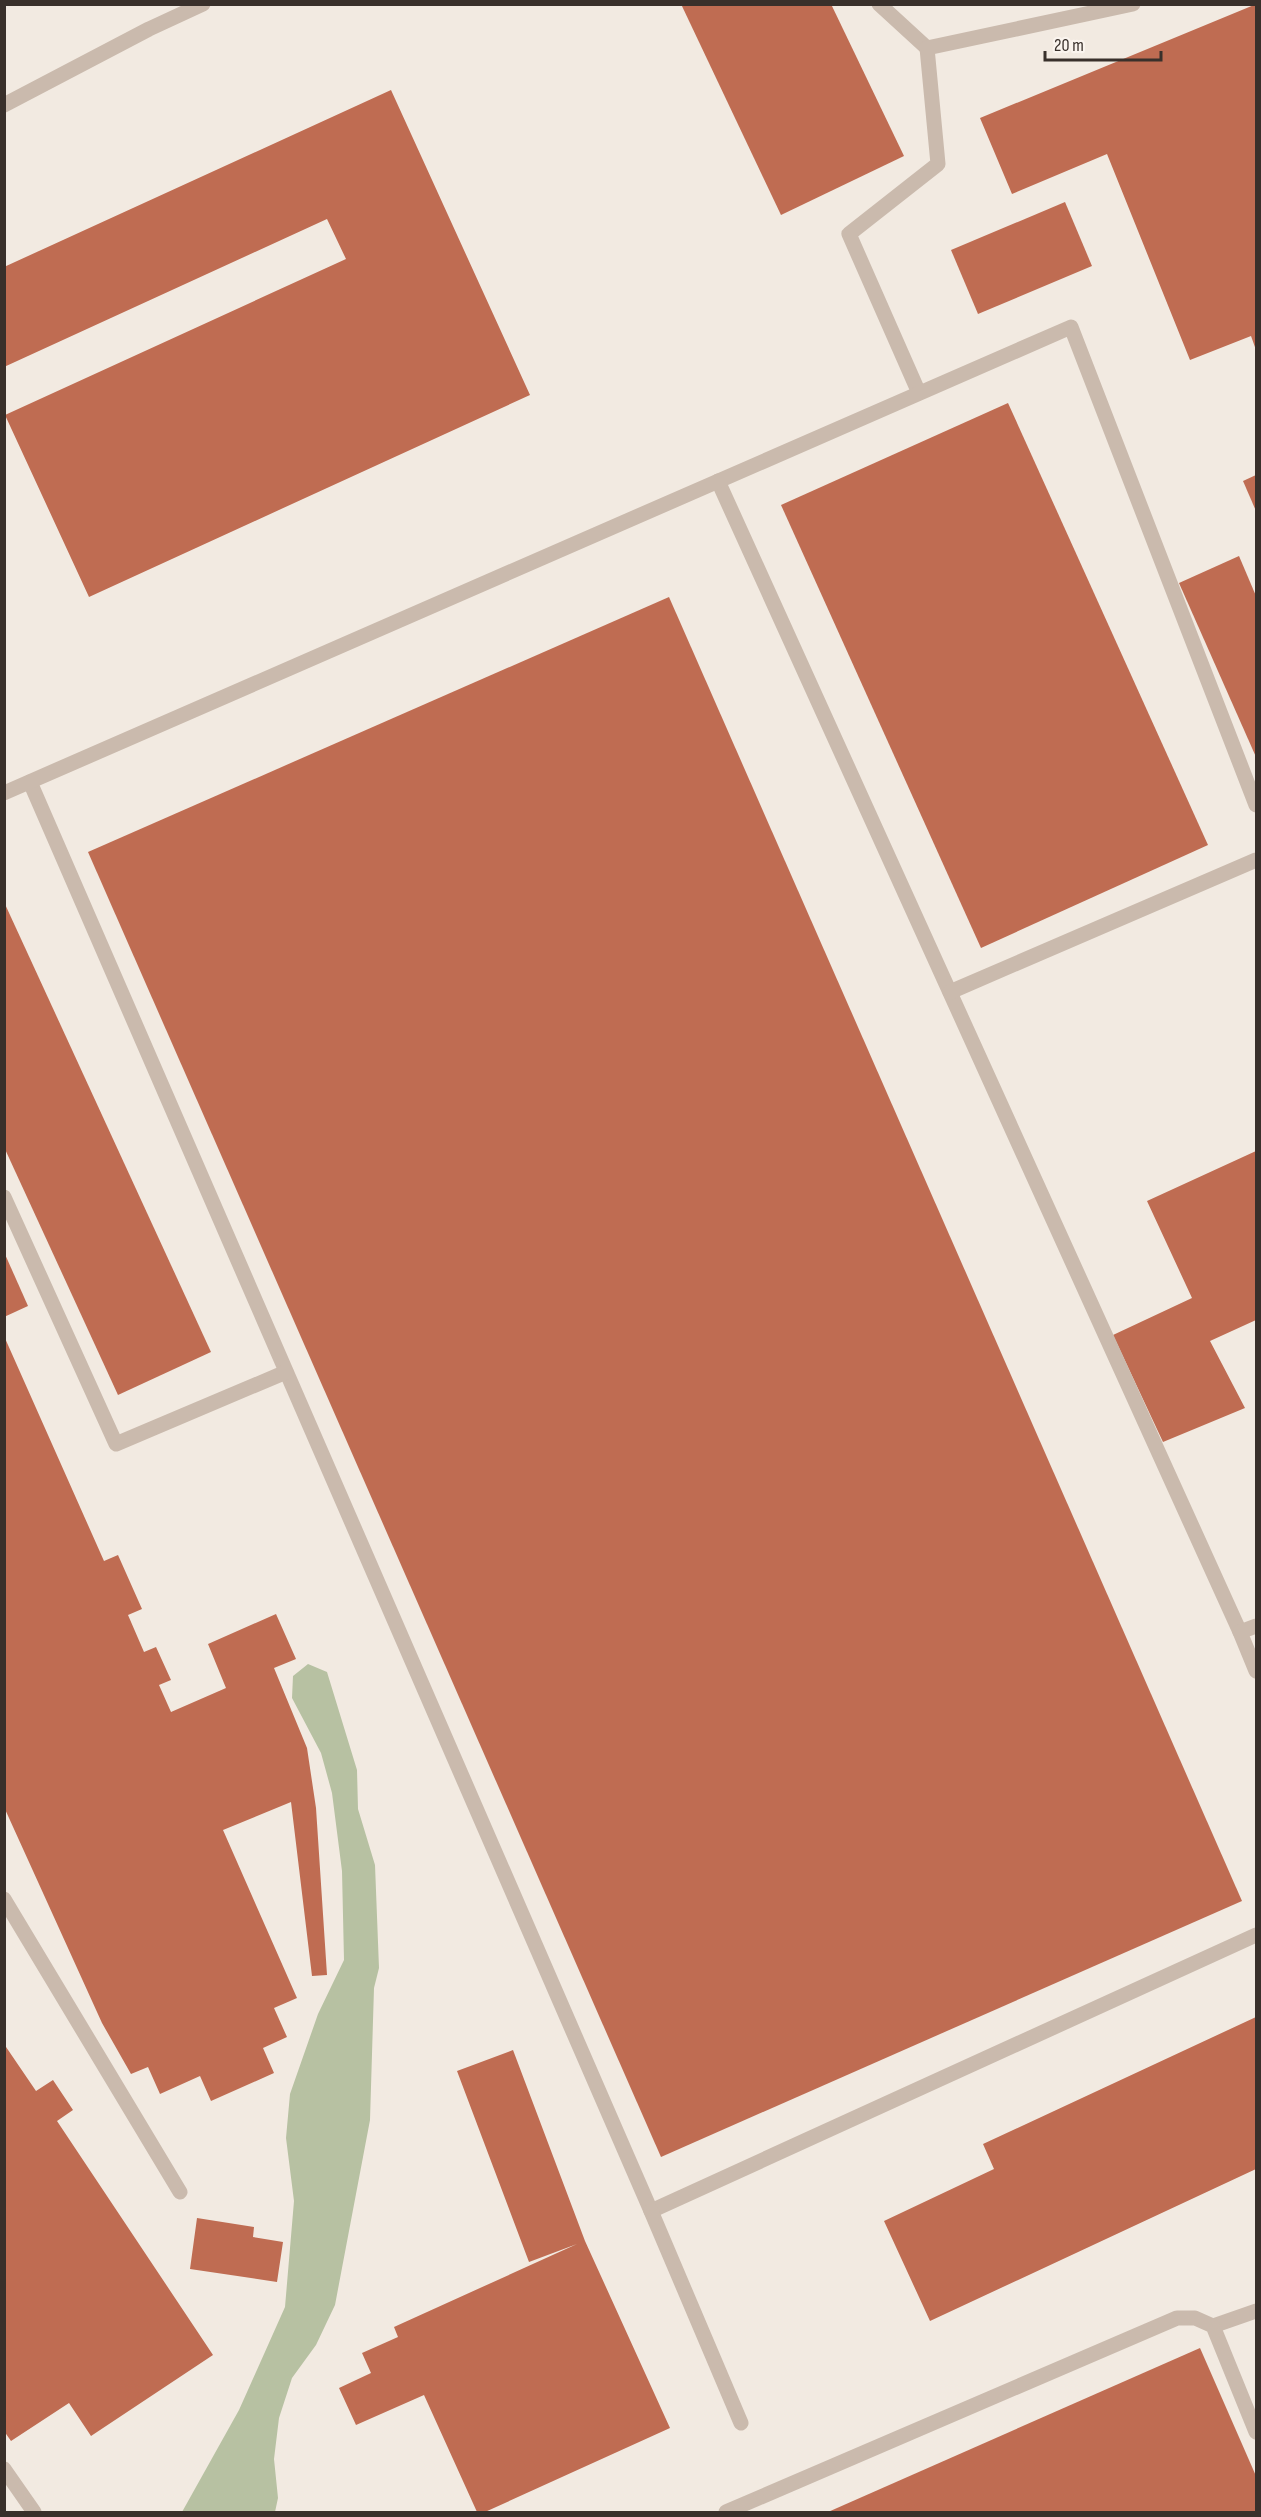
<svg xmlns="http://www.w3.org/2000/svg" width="1261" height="2517" font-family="'Sofia Sans Condensed',sans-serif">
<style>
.green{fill:#b7c1a2}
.building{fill:#bf6c52}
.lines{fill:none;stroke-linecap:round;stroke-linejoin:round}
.service{stroke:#cabaad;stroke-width:15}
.tertiary{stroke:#cabaad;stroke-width:15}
</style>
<rect width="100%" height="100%" fill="#f2eae1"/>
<!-- green -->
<polygon class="green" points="308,1664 327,1672 357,1770 358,1809 375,1865 379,1968 374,1988 370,2120 335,2305 316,2345 292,2378 279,2418 274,2459 278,2498 275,2512 182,2512 239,2410 285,2307 294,2201 286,2138 290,2094 318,2014 344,1960 342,1871 332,1793 321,1753 292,1698 293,1676"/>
<!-- building -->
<g class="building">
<polygon points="681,4 831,4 904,156 781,215"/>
<polygon points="1254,5 1256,5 1256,350 1251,336 1190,360 1107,154 1012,194 980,118"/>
<polygon points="391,90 530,395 89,597 5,415 346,259 327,219 4,367 4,267"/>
<polygon points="1065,202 1092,266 978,314 951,250"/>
<polygon points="1008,403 1208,845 981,948 781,505"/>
<polygon points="1256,475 1256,511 1243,481"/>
<polygon points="1239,556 1256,596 1256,757 1179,583"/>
<polygon points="669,597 1242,1901 661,2157 88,852"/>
<polygon points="4,902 211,1352 118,1395 4,1147"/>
<polygon points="1256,1151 1256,1320 1210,1341 1245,1408 1163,1442 1113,1335 1192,1298 1147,1201"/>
<polygon points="4,1252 28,1306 4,1317"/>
<polygon points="4,1336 104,1561 118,1555 142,1609 128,1615 144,1652 156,1647 171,1680 159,1685 171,1712 226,1688 208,1644 276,1614 296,1659 274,1668 307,1748 316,1808 327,1975 312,1976 291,1802 223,1830 297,1998 274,2008 287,2037 263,2048 274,2073 211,2101 200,2076 160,2094 148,2067 131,2074 102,2023 4,1807"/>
<polygon points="1256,2017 1256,2169 930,2321 884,2221 994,2169 983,2144"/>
<polygon points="4,2044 36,2091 53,2080 73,2110 57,2121 213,2355 91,2436 69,2403 11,2441 4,2431"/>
<polygon points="513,2050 585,2241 670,2428 485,2512 477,2512 424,2395 356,2425 339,2388 371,2373 362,2353 398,2337 394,2327 577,2244 529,2262 457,2071"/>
<polygon points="197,2218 254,2227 253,2237 283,2242 277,2282 190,2269"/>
<polygon points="1200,2348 1256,2476 1256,2512 828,2512"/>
</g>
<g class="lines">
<!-- service -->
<g class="service">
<polyline points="879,4 927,48"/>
<polyline points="919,393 849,234 938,164 927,48 1133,4"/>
<polyline points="718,481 1240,1632"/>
<polyline points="30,782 651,2211 1256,1935"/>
<polyline points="4,793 1071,327 1256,805"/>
<polyline points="950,992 1256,860"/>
<polyline points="4,1197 116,1444 286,1372"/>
<polyline points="1256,1626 1240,1632 1256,1671"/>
<polyline points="4,1899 180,2192"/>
<polyline points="651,2211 741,2423"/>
<polyline points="1213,2326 1256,2311"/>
<polyline points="4,2469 34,2512"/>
<polyline points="726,2512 1177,2318 1195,2318 1213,2326 1256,2432"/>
</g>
<!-- tertiary -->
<polyline class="tertiary" points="4,105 149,29 203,4"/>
</g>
<!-- border -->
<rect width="1261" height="2517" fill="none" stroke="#39302b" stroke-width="12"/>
<!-- scale -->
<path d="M1045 51v9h116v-9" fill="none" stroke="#39302b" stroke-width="3"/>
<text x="1054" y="51" font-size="18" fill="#39302b" stroke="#faf4ee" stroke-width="4.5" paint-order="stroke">20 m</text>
</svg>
